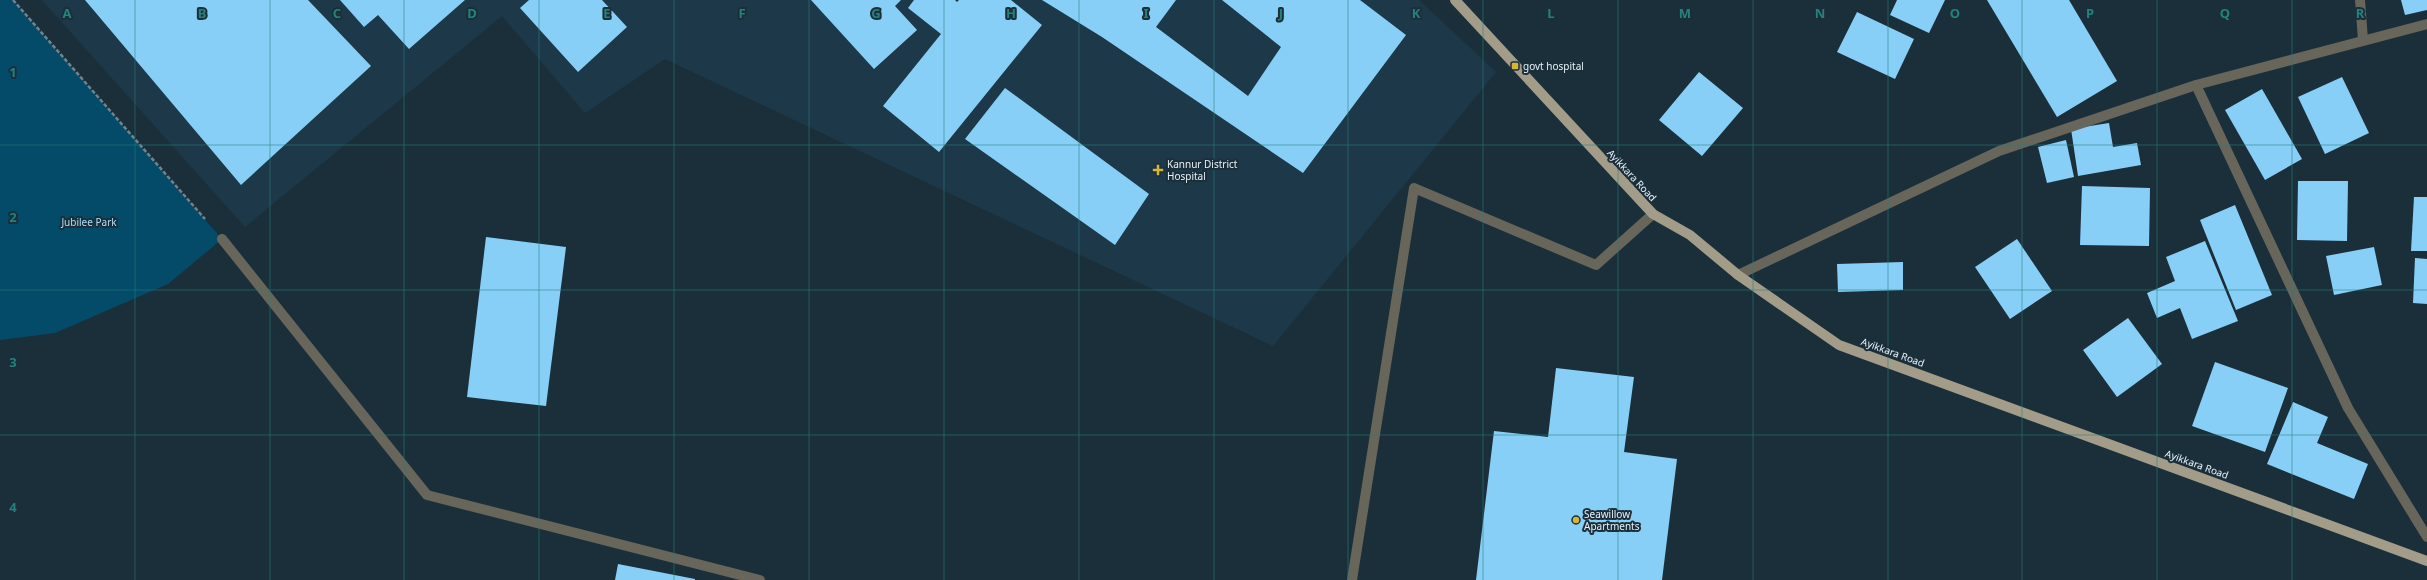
<svg xmlns="http://www.w3.org/2000/svg" width="2427" height="580" font-family="'Noto Sans',sans-serif">
<style>
.built{fill:#1d3949}
.green{fill:#044b69}
.building{fill:#88cff7}
.lines{fill:none;stroke-linecap:round;stroke-linejoin:round}
.path{stroke:#72828c;stroke-width:2.5;stroke-dasharray:4 2;stroke-linecap:butt}
.minor{stroke:#68655b;stroke-width:10}
.major{stroke:#a29c88;stroke-width:10}
.grid{fill:none;stroke:#24827c;stroke-width:1;stroke-opacity:0.55}
.poi-dot{fill:#d6b534;stroke:#1b2f3b;stroke-width:1.5}
.labels{text-anchor:middle;stroke-width:4;stroke-linejoin:round;paint-order:stroke}
.poi-label{font-size:10px;fill:#e6f2fa;stroke:#1b2f3b;text-anchor:start}
.street-label{font-size:10px;fill:#e6f2fa;stroke:#1b2f3b}
.park-label{font-size:10px;fill:#b2def7;stroke:#1b2f3b}
.grid-label{font-size:13px;text-anchor:middle;font-weight:bold;fill:#24827c;stroke:#1b2f3b;stroke-width:4;stroke-linejoin:round;paint-order:stroke}
</style>
<rect width="100%" height="100%" fill="#1b2f3b"/>
<!-- built -->
<polygon class="built" points="42,0 1419,0 1496,72 1273,346 665,59 585,113 502,16 245,227"/>
<!-- green -->
<polygon class="green" points="0,0 13,0 222,239 168,284 55,333 0,340"/>
<!-- building -->
<g class="building">
<polygon points="85,0 308,0 371,66 241,185"/>
<polygon points="340,0 465,0 409,49 378,15 364,27"/>
<polygon points="529,0 602,0 627,27 578,72 520,8"/>
<polygon points="811,0 901,0 895,6 917,30 874,69"/>
<polygon points="914,0 955,0 957,2 959,0 1011,0 1042,25 939,152 883,106 941,34 908,8"/>
<polygon points="1042,0 1176,0 1156,27 1248,96 1281,47 1222,0 1360,0 1406,35 1303,173 1102,37"/>
<polygon points="1897,0 1945,0 1929,33 1890,15"/>
<polygon points="1987,0 2069,0 2117,81 2057,117"/>
<polygon points="2401,0 2427,0 2427,10 2405,15"/>
<polygon points="1857,12 1914,39 1895,79 1837,52"/>
<polygon points="1699,72 1743,108 1702,156 1659,120"/>
<polygon points="2342,77 2369,133 2325,154 2298,97"/>
<polygon points="1005,88 1149,194 1115,245 965,139"/>
<polygon points="2262,89 2302,159 2265,180 2225,110"/>
<polygon points="2109,123 2113,147 2137,143 2141,165 2078,176 2071,129"/>
<polygon points="2066,140 2074,177 2047,183 2038,147"/>
<polygon points="2298,181 2348,181 2347,241 2297,240"/>
<polygon points="2082,186 2150,188 2149,246 2080,245"/>
<polygon points="2414,197 2427,197 2427,251 2411,251"/>
<polygon points="2235,205 2272,295 2236,310 2200,220"/>
<polygon points="486,237 566,247 546,406 467,397"/>
<polygon points="2017,239 2052,291 2010,319 1975,267"/>
<polygon points="2205,241 2238,321 2192,339 2180,308 2157,318 2147,293 2175,281 2166,257"/>
<polygon points="2374,247 2382,285 2334,295 2326,256"/>
<polygon points="2415,258 2427,259 2427,304 2413,303"/>
<polygon points="1903,262 1903,290 1838,292 1837,264"/>
<polygon points="2128,318 2162,364 2117,397 2083,350"/>
<polygon points="2215,362 2288,388 2265,452 2192,426"/>
<polygon points="1556,368 1634,377 1624,452 1677,459 1662,580 1476,580 1494,431 1548,437"/>
<polygon points="2293,402 2328,417 2317,443 2368,464 2354,499 2267,464"/>
<polygon points="618,564 695,579 695,580 615,580"/>
</g>
<g class="lines">
<!-- path -->
<polyline class="path" points="13,0 205,219"/>
<!-- minor -->
<g class="minor">
<polyline points="2360,0 2363,40"/>
<polyline points="2196,85 2348,408 2427,537"/>
<polyline points="222,239 427,495 760,580"/>
<polyline points="1738,275 1999,151 2196,85 2427,24"/>
<polyline points="1352,580 1414,188 1596,265 1653,214"/>
</g>
<!-- major -->
<polyline class="major" points="1455,0 1653,214 1690,235 1738,275 1839,345 2427,561"/>
</g>
<!-- grid -->
<path class="grid" d="M 135,0 L 135,580M 270,0 L 270,580M 404,0 L 404,580M 539,0 L 539,580M 674,0 L 674,580M 809,0 L 809,580M 944,0 L 944,580M 1079,0 L 1079,580M 1214,0 L 1214,580M 1348,0 L 1348,580M 1483,0 L 1483,580M 1618,0 L 1618,580M 1753,0 L 1753,580M 1888,0 L 1888,580M 2022,0 L 2022,580M 2157,0 L 2157,580M 2292,0 L 2292,580M 0,145 L 2427,145M 0,290 L 2427,290M 0,435 L 2427,435"/>
<!-- markers -->
<g class="poi-dot">
<rect x="1511" y="62" width="8" height="8" rx="2"/>
<path d="M1156 164h4v4h4v4h-4v4h-4v-4h-4v-4h4z"/>
<circle cx="1576" cy="520" r="4"/>
</g>
<g class="labels">
<!-- poi labels -->
<g class="poi-label">
<text x="1523" y="70">govt hospital</text>
<text x="1167" y="168">Kannur District<tspan x="1167" dy="12">Hospital</tspan></text>
<text x="1584" y="518">Seawillow<tspan x="1584" dy="12">Apartments</tspan></text>
</g>
<!-- street labels -->
<g class="street-label">
<text transform="translate(1632 175) rotate(47)" y="4">Ayikkara Road</text>
<text transform="translate(1893 352) rotate(20)" y="4">Ayikkara Road</text>
<text transform="translate(2197 464) rotate(20)" y="4">Ayikkara Road</text>
</g>
<!-- park labels -->
<g class="park-label">
<text x="89" y="226">Jubilee Park</text>
</g>
</g>
<g class="grid-label">
<text x="67" y="18">A</text>
<text x="202" y="18">B</text>
<text x="337" y="18">C</text>
<text x="472" y="18">D</text>
<text x="607" y="18">E</text>
<text x="742" y="18">F</text>
<text x="876" y="18">G</text>
<text x="1011" y="18">H</text>
<text x="1146" y="18">I</text>
<text x="1281" y="18">J</text>
<text x="1416" y="18">K</text>
<text x="1551" y="18">L</text>
<text x="1685" y="18">M</text>
<text x="1820" y="18">N</text>
<text x="1955" y="18">O</text>
<text x="2090" y="18">P</text>
<text x="2225" y="18">Q</text>
<text x="2360" y="18">R</text>
<text x="13" y="77">1</text>
<text x="13" y="222">2</text>
<text x="13" y="367">3</text>
<text x="13" y="512">4</text>
</g>
</svg>
